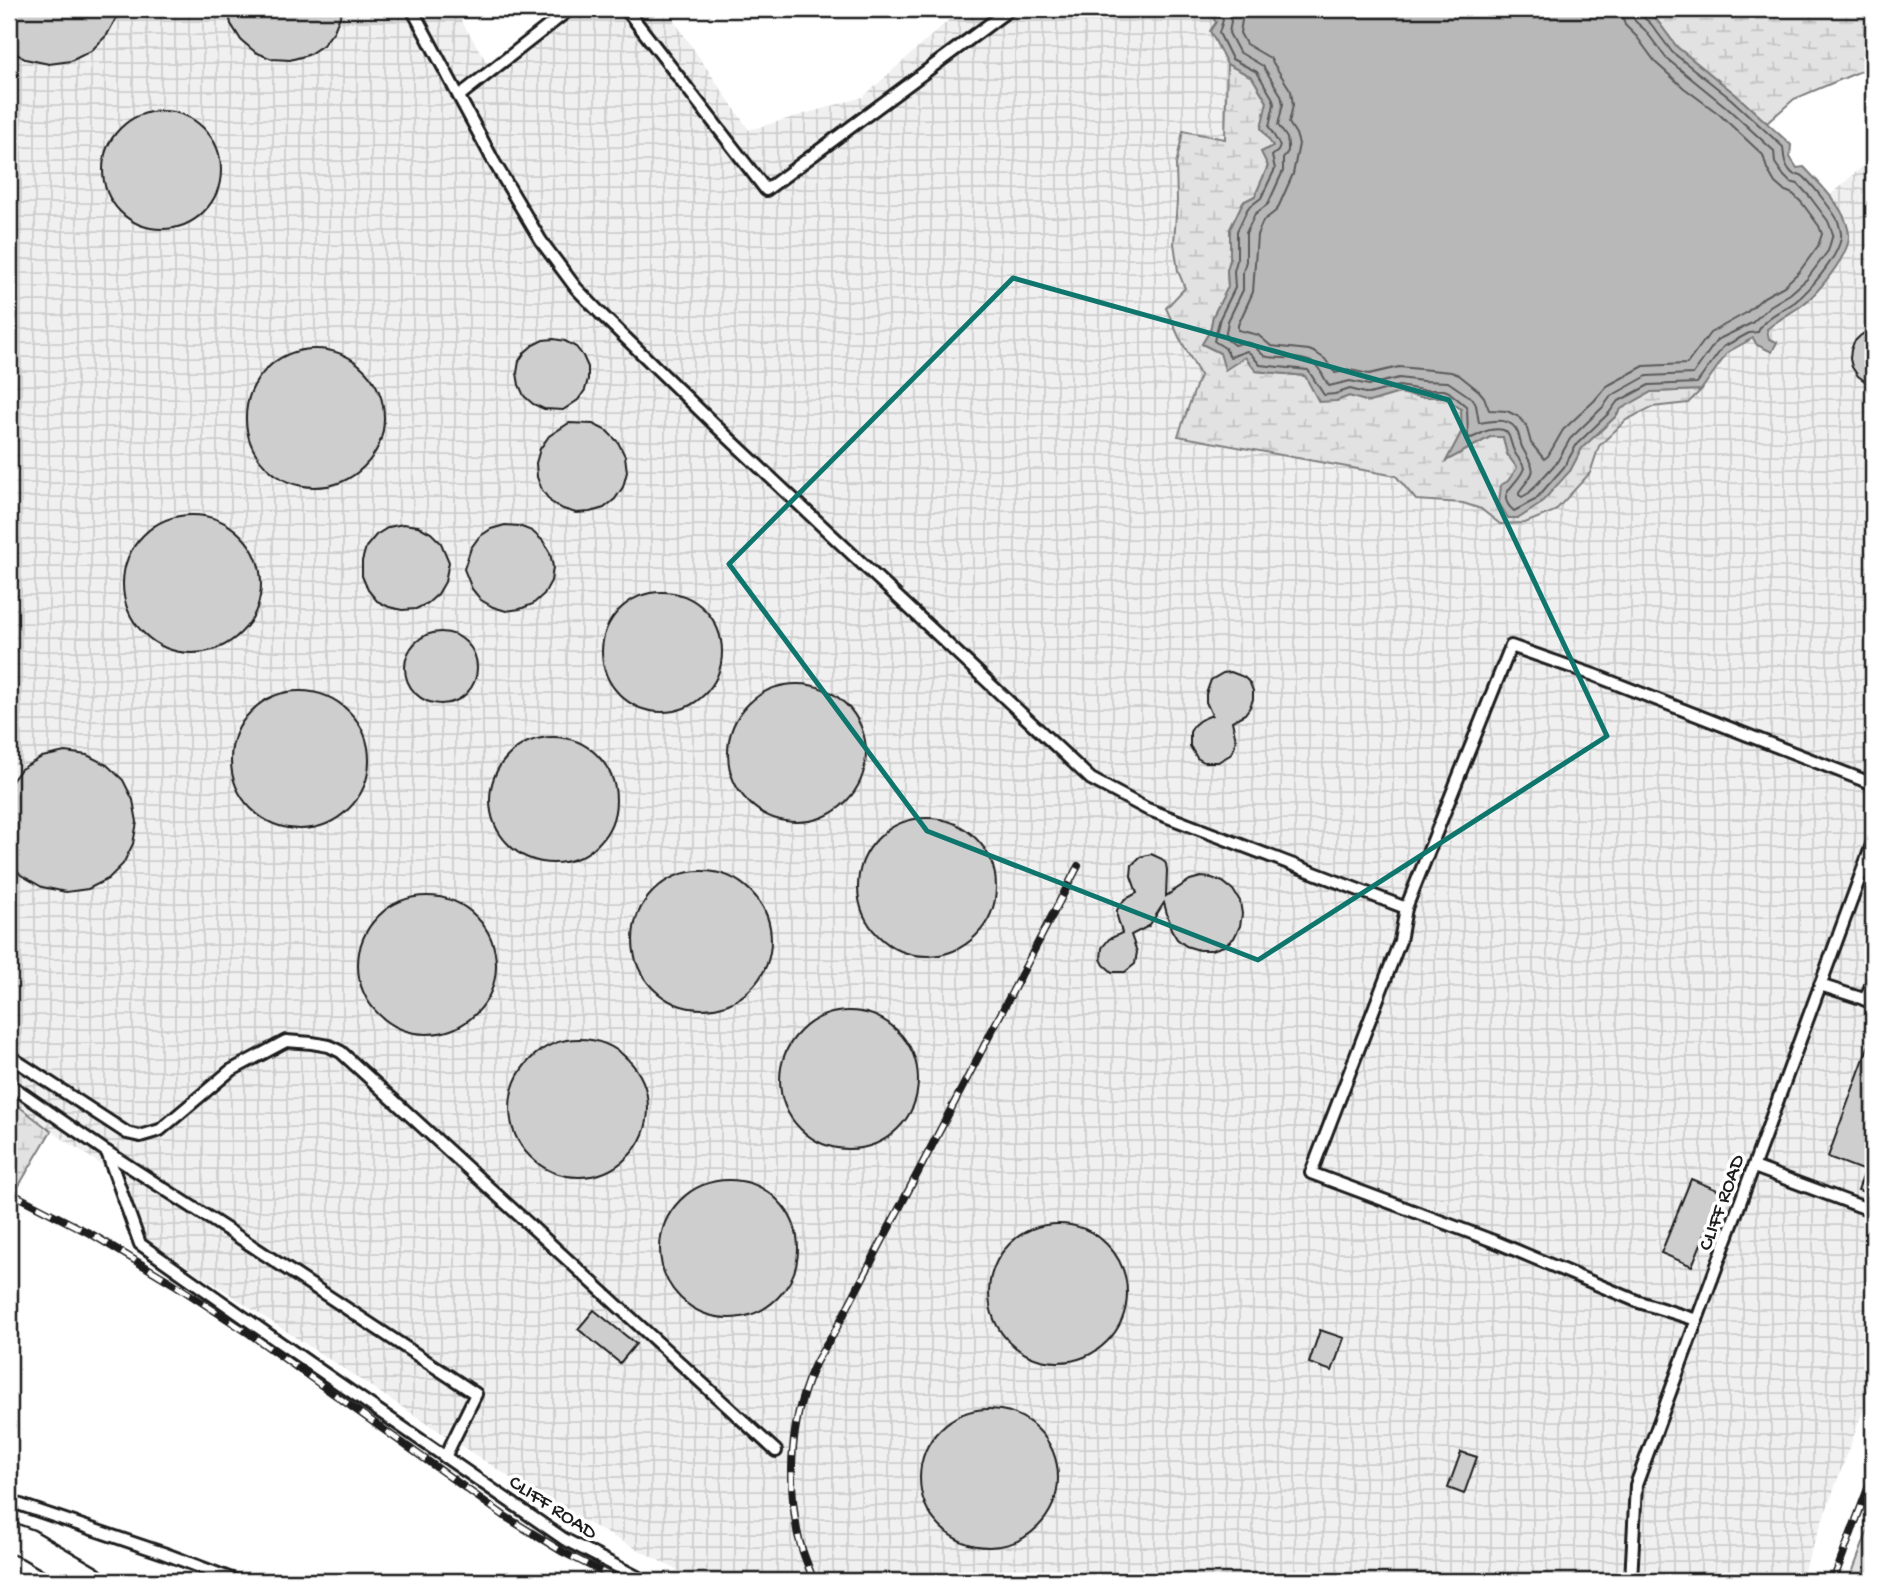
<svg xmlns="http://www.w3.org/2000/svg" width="1882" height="1590" font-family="'Gochi Hand',sans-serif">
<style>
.industrial{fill:url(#industrial-grid)}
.wetland{fill:url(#wetland-marsh);stroke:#7f7f7f;stroke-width:2}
.green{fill:#e2e2e2;stroke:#7f7f7f;stroke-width:2}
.water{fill:#b8b8b8;stroke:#7a7a7a;stroke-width:2}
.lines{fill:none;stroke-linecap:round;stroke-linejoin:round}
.shore{stroke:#5a5a5a;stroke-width:2}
.building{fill:#cecece;stroke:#1c1c1c;stroke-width:2}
.lane-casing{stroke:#1c1c1c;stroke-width:16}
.secondary-casing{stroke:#1c1c1c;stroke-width:33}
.lane{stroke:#fff;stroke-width:10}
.secondary{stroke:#fff;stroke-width:28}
.rail-casing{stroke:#1c1c1c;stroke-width:8}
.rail{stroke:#fff;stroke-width:5;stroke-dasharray:16;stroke-linecap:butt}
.marked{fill:none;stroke:#0f766e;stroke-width:5;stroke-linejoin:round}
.labels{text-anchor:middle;stroke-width:7;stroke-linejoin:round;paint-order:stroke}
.street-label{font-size:21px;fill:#1c1c1c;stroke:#fff}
</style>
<defs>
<pattern id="industrial-grid" width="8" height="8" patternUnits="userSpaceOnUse" patternTransform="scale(1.75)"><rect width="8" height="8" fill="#f0f0f0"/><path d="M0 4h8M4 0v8" fill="none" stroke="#cdcdcd"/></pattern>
<pattern id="wetland-marsh" width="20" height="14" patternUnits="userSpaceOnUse" patternTransform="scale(1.75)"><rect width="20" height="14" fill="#e2e2e2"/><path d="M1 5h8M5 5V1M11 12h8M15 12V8" fill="none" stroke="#c1c1c1"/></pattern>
</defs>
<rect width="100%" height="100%" fill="#fff"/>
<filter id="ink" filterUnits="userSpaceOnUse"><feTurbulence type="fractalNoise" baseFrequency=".0143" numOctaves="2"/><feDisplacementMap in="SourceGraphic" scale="14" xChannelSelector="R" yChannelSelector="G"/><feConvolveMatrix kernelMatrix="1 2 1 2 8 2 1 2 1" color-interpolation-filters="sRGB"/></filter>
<g filter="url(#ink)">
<!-- industrial -->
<polygon class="industrial" points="9,9 454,9 489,66 563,9 666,9 749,130 863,97 961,9 1207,9 1216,22 1210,31 1227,64 1225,140 1183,131 1176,165 1178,271 1185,288 1179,337 1200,375 1376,471 1396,476 1416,500 1463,503 1481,509 1500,524 1590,473 1599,446 1626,420 1652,407 1688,403 1701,390 1728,352 1753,338 1769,339 1767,329 1780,318 1800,307 1819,289 1842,258 1849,235 1843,214 1829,196 1871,159 1873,161 1873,1384 1800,1581 698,1581 549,1503 136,1233 102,1165 51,1131 9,1099"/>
<!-- wetland -->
<g class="wetland">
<polygon points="1644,9 1873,9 1873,66 1794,99 1767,123 1735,94 1677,47 1656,19"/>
<polygon points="1227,64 1252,77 1267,102 1261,128 1274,147 1262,152 1268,166 1255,196 1243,202 1230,229 1230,260 1227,270 1228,287 1213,316 1210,331 1202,344 1220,353 1245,357 1256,371 1305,376 1336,401 1349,396 1369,402 1399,393 1422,397 1444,397 1461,409 1462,431 1447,460 1490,437 1503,437 1507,454 1518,468 1508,481 1570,471 1582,448 1615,417 1621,409 1651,392 1701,390 1688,403 1652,407 1626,420 1599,446 1590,473 1555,511 1525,523 1500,524 1481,509 1463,503 1416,500 1396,476 1178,436 1200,375 1179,337 1166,308 1185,288 1178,271 1174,243 1177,201 1176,165 1183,131 1225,139"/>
<polygon points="9,1099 51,1131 18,1187 9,1181"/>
</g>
<!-- green -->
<polygon class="green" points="1873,1517 1873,1581 1849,1581"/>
<!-- water -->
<path class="water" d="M 1207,9 L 1644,9 L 1656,19 L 1677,47 L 1735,94 L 1791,145 L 1790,157 L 1797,168 L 1804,167 C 1817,181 1833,196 1842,213 C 1845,218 1848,228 1849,234 C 1851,254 1815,297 1798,308 C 1787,315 1777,321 1767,329 L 1769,339 L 1777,342 L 1772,352 L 1757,345 L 1753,338 L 1728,352 L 1701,390 L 1651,392 L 1621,409 L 1615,417 L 1582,448 L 1570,471 L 1539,505 L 1519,518 L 1508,518 L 1499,503 L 1501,485 L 1508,481 L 1517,468 L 1507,454 L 1503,437 L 1490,437 L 1446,461 L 1462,431 L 1461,409 L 1444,397 L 1422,397 L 1399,393 L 1369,402 L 1349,396 L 1336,401 L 1319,402 L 1305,376 L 1256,371 L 1245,357 L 1225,370 L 1220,353 L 1202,344 L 1210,331 L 1213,316 L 1228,287 L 1227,270 L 1230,260 L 1230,229 L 1243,202 L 1255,196 L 1268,166 L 1261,152 L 1273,146 L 1261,128 L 1267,102 L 1252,77 L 1227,64 L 1210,31 L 1216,22 Z"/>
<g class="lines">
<!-- shore -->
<g class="shore">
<path d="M 1216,9 L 1223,20 L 1219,33 L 1232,59 L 1257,72 L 1273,99 L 1274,104 L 1269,127 L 1280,146 L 1278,151 L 1272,156 L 1275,169 L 1261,198 L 1248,208 L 1237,231 L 1237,260 L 1234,271 L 1235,288 L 1220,318 L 1214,341 L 1225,348 L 1230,357 L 1247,351 L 1251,354 L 1260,365 L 1308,370 L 1324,395 L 1335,394 L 1350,389 L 1369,394 L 1399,386 L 1422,390 L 1444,390 L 1449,392 L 1467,407 L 1468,436 L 1470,438 C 1477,437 1483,431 1490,430 C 1514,426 1507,439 1515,453 C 1518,458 1522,462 1524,468 C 1519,485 1493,493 1514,511 L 1535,500 L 1564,467 L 1577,444 L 1609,413 L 1617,402 L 1649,385 L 1697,383 L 1723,347 L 1749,333 L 1758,332 C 1765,316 1782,311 1795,302 C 1810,290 1839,256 1841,237 C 1842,232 1839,226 1838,221 C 1835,214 1808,178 1801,175 C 1793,171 1798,179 1791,172 C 1784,165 1784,156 1783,147 L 1731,99 L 1672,52 L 1651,24 L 1642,16 L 1640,9"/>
<path d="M 1226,9 L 1231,21 L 1229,33 L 1239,52 L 1263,66 L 1281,95 L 1283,104 L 1278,125 L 1287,138 L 1288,145 L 1288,151 L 1283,159 L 1283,171 L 1268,204 L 1255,214 L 1246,233 L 1246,261 L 1243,272 L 1243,290 L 1228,321 L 1225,338 L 1234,345 C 1260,337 1253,353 1268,357 C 1282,359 1301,356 1313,363 C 1321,368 1324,379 1329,386 L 1350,381 L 1369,385 L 1399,378 L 1423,381 L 1448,382 L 1473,399 L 1476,405 L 1479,423 C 1492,421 1511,416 1518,433 C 1520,438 1520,444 1523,449 C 1537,474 1536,469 1519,492 L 1519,495 L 1522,497 L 1529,493 L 1557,462 L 1570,439 L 1603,407 L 1611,396 L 1647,376 L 1693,374 L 1717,340 L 1752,323 L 1770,306 L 1790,294 L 1807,279 L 1828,251 L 1833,234 L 1828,221 L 1810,197 L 1798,184 L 1790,182 L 1784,176 L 1775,163 L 1774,151 L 1725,106 L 1666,58 L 1645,30 L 1635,21 L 1631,9"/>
<polyline points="1239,9 1242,20 1240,33 1246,44 1270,58 1291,91 1293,105 1289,123 1296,134 1299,144 1293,174 1277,210 1263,221 1257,235 1253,292 1238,325 1238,330 1258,335 1271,346 1309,350 1316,353 1325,359 1335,373 1350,370 1369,374 1399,367 1451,372 1459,375 1479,391 1484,397 1489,410 1507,411 1519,417 1526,425 1531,443 1544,459 1548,456 1563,430 1594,401 1607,386 1644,366 1687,364 1710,333 1746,313 1764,297 1784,286 1799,272 1818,246 1822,234 1819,226 1802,203 1793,194 1783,190 1775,183 1767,169 1763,155 1719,114 1684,88 1656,63 1637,37 1625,25 1621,9"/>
</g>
</g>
<!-- building -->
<g class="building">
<polygon points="9,9 121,9 107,35 91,51 71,61 49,64 25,59 9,49"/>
<polygon points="228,9 343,9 334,31 323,45 308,55 290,60 272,59 255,52 241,40 231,24"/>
<circle cx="162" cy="170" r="59"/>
<polygon points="1873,327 1873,387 1858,376 1852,367 1850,359 1851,350 1854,342 1860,336"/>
<polygon points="554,339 565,341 576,347 583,356 588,367 588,379 585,390 578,400 563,410 544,409 533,404 524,396 519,385 517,373 519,361 525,352 533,345 543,340"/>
<circle cx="315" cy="418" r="69"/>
<polygon points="569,423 593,424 607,431 618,442 625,456 627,472 623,487 615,499 604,508 590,512 576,513 563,509 551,502 542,490 537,477 536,463 540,449 549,436"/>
<circle cx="192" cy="584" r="69"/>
<polygon points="403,524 418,526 431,533 441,543 449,562 445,582 438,594 428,603 416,609 402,610 389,607 377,601 368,590 362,576 362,561 366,547 376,535 389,527"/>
<polygon points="505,525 519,526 532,531 543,541 550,553 553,567 551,581 544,594 533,604 520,609 506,611 493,607 481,600 472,589 464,569 471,548 479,537 491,529"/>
<circle cx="662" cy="652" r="60"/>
<circle cx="441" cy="668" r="36"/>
<polygon points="1231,672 1244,677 1250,683 1253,691 1253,699 1250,707 1245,714 1232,721 1236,740 1234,748 1230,755 1218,762 1204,762 1197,758 1190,746 1190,732 1194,725 1200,720 1212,715 1206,702 1206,694 1211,680 1223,673"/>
<circle cx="797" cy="753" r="69"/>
<circle cx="300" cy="760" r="69"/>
<circle cx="553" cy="800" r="63"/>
<polygon points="65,752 87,755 107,765 123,780 133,800 137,822 133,844 123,864 108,879 88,889 66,892 42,887 21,875 9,860 9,785 21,769 42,757"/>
<circle cx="927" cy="887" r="69"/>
<polygon points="1151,854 1162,859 1166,864 1167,870 1166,896 1190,880 1201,877 1212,878 1223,882 1233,890 1240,901 1242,914 1240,926 1234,938 1224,946 1212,950 1199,950 1186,946 1177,939 1171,929 1164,903 1149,926 1131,935 1137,952 1135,964 1125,972 1112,972 1104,965 1101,959 1102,948 1109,939 1122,933 1117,916 1117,910 1124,900 1137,893 1131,876 1132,865 1140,857"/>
<circle cx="702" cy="940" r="69"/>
<circle cx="427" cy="965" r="69"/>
<circle cx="849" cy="1080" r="69"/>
<polygon points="1872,1036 1873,1037 1873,1195 1858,1190 1865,1171 1828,1157"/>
<circle cx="579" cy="1108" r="69"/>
<polygon points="1691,1179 1722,1192 1692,1266 1661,1253"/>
<circle cx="729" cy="1249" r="69"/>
<circle cx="1058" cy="1293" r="69"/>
<polygon points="594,1310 636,1344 620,1363 578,1329"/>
<polygon points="1320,1330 1344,1338 1332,1371 1309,1363"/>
<circle cx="989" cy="1478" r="69"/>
<polygon points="1461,1452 1477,1457 1464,1494 1448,1488"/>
</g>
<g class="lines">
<!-- lane casing -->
<g class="lane-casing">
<g id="lane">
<polyline points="412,9 494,162 541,241 576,288 601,314 718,428 1091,779 1147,809 1406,908 1511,646 1594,675 1873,784"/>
<polyline points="626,9 766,190 1010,9"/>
<polyline points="459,96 570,9"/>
<polyline points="1406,908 1400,941 1311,1173 1496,1242 1639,1302 1697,1320"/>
<polyline points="1820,985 1873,1002"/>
<polyline points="1865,1000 1873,981"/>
<polyline points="9,1056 127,1133 140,1136 160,1130 230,1071 286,1041 312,1043 329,1046 341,1052 776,1451"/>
<polyline points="9,1084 107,1152 140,1244 269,1335 564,1539 645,1581"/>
<polyline points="107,1152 231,1232 476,1394 445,1457"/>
<polyline points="1754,1167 1873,1211"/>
<polyline points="9,1501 163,1553 237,1581"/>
<polyline points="1631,1581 1636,1485 1873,842"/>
</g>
</g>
<!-- secondary casing -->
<g class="secondary-casing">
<polyline id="secondary" points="9,1537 28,1544 91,1581"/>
</g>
<!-- lane -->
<use href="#lane" class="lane"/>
<!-- secondary -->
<use href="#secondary" class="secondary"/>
<!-- rail casing -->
<g class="rail-casing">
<g id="rail">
<polyline points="9,1192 93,1235 174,1284 250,1334 506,1517 563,1552 620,1581"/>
<path d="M 814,1581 C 808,1565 800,1548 797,1530 C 787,1474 791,1414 816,1362 C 821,1353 827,1344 833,1335 L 1078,866"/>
<polyline points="1833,1581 1873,1475"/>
</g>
</g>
<!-- rail -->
<use href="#rail" class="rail"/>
</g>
</g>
<!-- marked area -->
<path class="marked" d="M 1013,278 L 1449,400 L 1607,736 L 1258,960 L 927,831 L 729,564 Z"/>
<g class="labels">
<!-- street labels -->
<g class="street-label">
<text transform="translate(1720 1202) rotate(-70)" y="7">CLIFF ROAD</text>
<text transform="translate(554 1506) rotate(33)" y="7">CLIFF ROAD</text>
</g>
</g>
<!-- margin -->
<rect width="1882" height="1590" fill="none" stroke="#fff" stroke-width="35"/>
<rect x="18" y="18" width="1847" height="1555" fill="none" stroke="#1c1c1c" stroke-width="2.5" filter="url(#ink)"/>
</svg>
